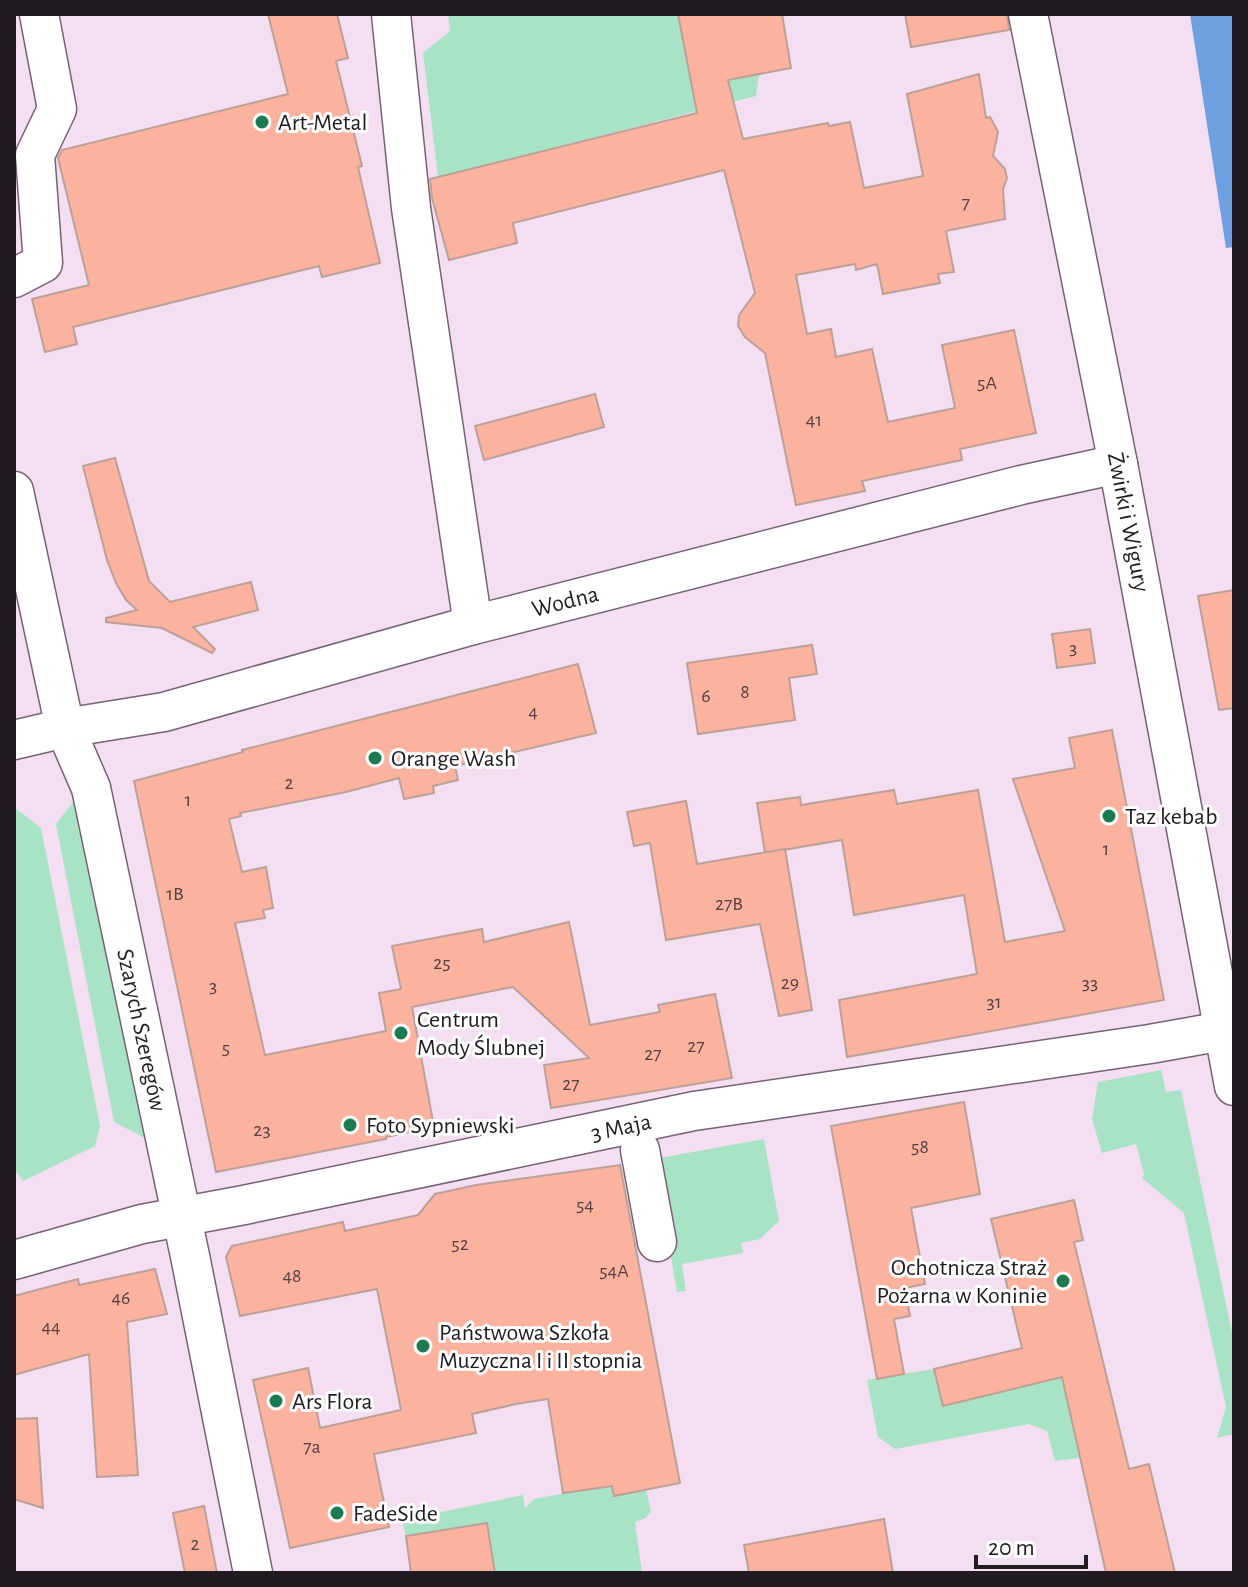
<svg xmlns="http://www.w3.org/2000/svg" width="1248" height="1587" font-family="'Alegreya Sans',sans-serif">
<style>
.green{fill:#a9e3c5}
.water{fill:#6e9fe1}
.building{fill:#fbb39f;stroke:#bca098;stroke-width:2}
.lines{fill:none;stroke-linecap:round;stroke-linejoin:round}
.minor-casing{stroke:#756374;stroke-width:41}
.minor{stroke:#fff;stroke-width:38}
.poi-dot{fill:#1b7a50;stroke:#fff;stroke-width:3}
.labels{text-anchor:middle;stroke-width:6;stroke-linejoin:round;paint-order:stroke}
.number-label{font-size:20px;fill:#584040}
.poi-label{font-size:24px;fill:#221a21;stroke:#fff;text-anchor:start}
.street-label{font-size:24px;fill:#221a21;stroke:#fff}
</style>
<rect width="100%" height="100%" fill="#f4def2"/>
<!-- green -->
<g class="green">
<polygon points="448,14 678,14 687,64 755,51 759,74 756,96 438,177 423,53 450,31"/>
<polygon points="74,801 145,1138 114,1122 56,824"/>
<polygon points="14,807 41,828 100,1126 95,1146 23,1181 14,1169"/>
<polygon points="1161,1070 1166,1092 1181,1090 1234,1342 1234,1434 1217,1438 1226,1407 1184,1213 1142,1178 1144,1174 1136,1144 1102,1153 1092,1119 1098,1082"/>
<polygon points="764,1139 779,1221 760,1239 741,1243 743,1253 682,1264 686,1291 677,1292 654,1159"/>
<polygon points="934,1369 944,1406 1062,1377 1079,1458 1055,1461 1047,1431 1029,1424 895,1449 878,1437 867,1380"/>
<polygon points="593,1391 614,1495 646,1490 651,1511 646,1518 635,1522 642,1573 495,1573 487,1523 406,1536 402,1520 523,1495 525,1508 534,1499 581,1490"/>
</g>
<!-- water -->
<polygon class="water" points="1190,14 1234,14 1234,247 1226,248"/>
<!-- building -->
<g class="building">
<polygon points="268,14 337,14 348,58 336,61 362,166 358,167 380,263 322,277 319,266 73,327 77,344 45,352 32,299 89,285 58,158 62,150 288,94"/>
<polygon points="678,14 782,14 791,68 728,80 743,139 828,123 829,126 850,122 864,188 923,176 907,94 979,74 986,118 990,117 998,132 993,156 1005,169 1007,178 1003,189 1005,219 946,231 954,272 938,274 940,283 883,294 877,264 856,270 855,264 796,275 807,334 831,329 836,357 872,349 888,422 955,408 942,345 1014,330 1036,433 960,449 962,460 862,481 865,491 796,505 765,353 745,337 738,326 739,315 755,293 724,170 513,223 517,243 449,260 432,198 430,179 697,113"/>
<polygon points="905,14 1007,14 1009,30 911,47"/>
<polygon points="595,394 604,427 484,460 475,426"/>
<polygon points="115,458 149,581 170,602 251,582 258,610 193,627 215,649 212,653 162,628 106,622 106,618 137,610 126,600 116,583 107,560 83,466"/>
<polygon points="1234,590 1234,708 1219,710 1198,596"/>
<polygon points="1090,629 1095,663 1057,668 1052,634"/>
<polygon points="812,645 817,674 789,678 795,720 698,734 687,663"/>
<polygon points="578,664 596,733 455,766 458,780 433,786 434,793 404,799 399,778 346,792 240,813 241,816 229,819 242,872 266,867 273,908 263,910 265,918 235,923 265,1055 386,1031 379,993 401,989 392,946 482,929 484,942 569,922 590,1025 660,1012 658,1005 715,994 732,1078 551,1108 544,1065 589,1058 513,987 412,1007 434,1127 386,1137 386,1139 216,1172 134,781 243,752 242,750"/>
<polygon points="1112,730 1164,1000 847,1057 839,1000 977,974 964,895 854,915 842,840 765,853 757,803 800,797 801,805 894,790 897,804 978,790 1005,942 1065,931 1013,779 1075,768 1069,738"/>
<polygon points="686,801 697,864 785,849 812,1010 779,1016 760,924 666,940 650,843 634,846 627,812"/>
<polygon points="964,1102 980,1194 911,1208 925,1284 905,1288 910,1316 894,1319 904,1374 877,1379 831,1126"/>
<polygon points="620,1165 680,1483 614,1496 612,1486 563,1493 548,1399 516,1404 472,1414 476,1433 374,1454 389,1527 290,1548 253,1380 308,1368 320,1428 401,1410 377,1289 240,1316 226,1257 232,1246 343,1222 345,1231 418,1215 435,1194 476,1185"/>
<polygon points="1074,1200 1083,1240 1074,1242 1129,1469 1149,1464 1175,1573 1106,1573 1062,1377 943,1406 934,1369 1022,1348 991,1219"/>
<polygon points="155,1269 167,1314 127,1322 138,1475 97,1477 89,1354 14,1375 14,1296 78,1279 79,1285"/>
<polygon points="37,1418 43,1508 14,1499 14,1419"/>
<polygon points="204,1506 217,1573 185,1573 173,1513"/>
<polygon points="884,1519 893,1573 749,1573 744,1545"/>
<polygon points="487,1523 495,1573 411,1573 406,1536"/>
</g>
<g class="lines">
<!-- minor casing -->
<g class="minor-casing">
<g id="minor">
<polyline points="391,14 411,208 473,625"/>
<polyline points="1028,14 1118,464 1234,1086"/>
<polyline points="14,278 43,263 35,155 57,109 39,14"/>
<polyline points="14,491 65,728 91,788 190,1256 253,1573"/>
<polyline points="14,740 65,728 164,712 473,625 1021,485 1118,464"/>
<polyline points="640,1150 657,1242"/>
<polyline points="14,1260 142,1224 244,1205 694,1111 1150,1044 1234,1029"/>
</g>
</g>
<!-- minor -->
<use href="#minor" class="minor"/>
</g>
<!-- markers -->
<g class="poi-dot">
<circle cx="262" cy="122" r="8"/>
<circle cx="375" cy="758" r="8"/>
<circle cx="1109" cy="816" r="8"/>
<circle cx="401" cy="1033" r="8"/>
<circle cx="350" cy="1125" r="8"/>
<circle cx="1063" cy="1281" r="8"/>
<circle cx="423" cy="1346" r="8"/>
<circle cx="276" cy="1401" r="8"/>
<circle cx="337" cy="1513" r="8"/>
</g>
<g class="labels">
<!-- number labels -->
<g class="number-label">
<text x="966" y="209">7</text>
<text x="987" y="389">5A</text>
<text x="814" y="426">41</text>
<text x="1073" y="654">3</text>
<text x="745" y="698">8</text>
<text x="706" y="702">6</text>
<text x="533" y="718">4</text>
<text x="289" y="789">2</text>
<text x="188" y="806">1</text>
<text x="1106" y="855">1</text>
<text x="175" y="900">1B</text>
<text x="729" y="910">27B</text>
<text x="442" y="969">25</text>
<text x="790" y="989">29</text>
<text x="1090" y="989">33</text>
<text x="213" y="992">3</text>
<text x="994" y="1008">31</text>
<text x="696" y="1052">27</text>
<text x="226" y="1054">5</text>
<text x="653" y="1060">27</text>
<text x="571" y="1090">27</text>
<text x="262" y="1136">23</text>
<text x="920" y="1153">58</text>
<text x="585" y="1211">54</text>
<text x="460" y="1250">52</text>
<text x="614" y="1277">54A</text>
<text x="292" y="1282">48</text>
<text x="121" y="1304">46</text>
<text x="51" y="1333">44</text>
<text x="312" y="1453">7a</text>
<text x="195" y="1550">2</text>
</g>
<!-- poi labels -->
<g class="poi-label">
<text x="278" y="130">Art-Metal</text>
<text x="391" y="766">Orange Wash</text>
<text x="1125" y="824">Taz kebab</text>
<text x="417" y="1027">Centrum<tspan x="417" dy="28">Mody Ślubnej</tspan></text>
<text x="366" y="1133">Foto Sypniewski</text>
<text x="1047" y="1275" text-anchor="end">Ochotnicza Straż<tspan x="1047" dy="28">Pożarna w Koninie</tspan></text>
<text x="439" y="1340">Państwowa Szkoła<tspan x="439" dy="28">Muzyczna I i II stopnia</tspan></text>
<text x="292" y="1409">Ars Flora</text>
<text x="353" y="1521">FadeSide</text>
</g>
<!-- street labels -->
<g class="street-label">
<text transform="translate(1129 522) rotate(79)" y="8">Żwirki i Wigury</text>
<text transform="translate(565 601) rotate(-14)" y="8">Wodna</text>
<text transform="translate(142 1030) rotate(78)" y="8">Szarych Szeregów</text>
<text transform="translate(621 1127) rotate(-12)" y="8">3 Maja</text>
</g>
</g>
<!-- border -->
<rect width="1248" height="1587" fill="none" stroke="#221a21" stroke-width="32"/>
<!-- scale -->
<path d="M976 1555v12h110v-12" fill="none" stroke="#221a21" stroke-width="4"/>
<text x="988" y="1555" font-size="24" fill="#221a21" stroke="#ffffff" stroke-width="6" paint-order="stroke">20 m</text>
</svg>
